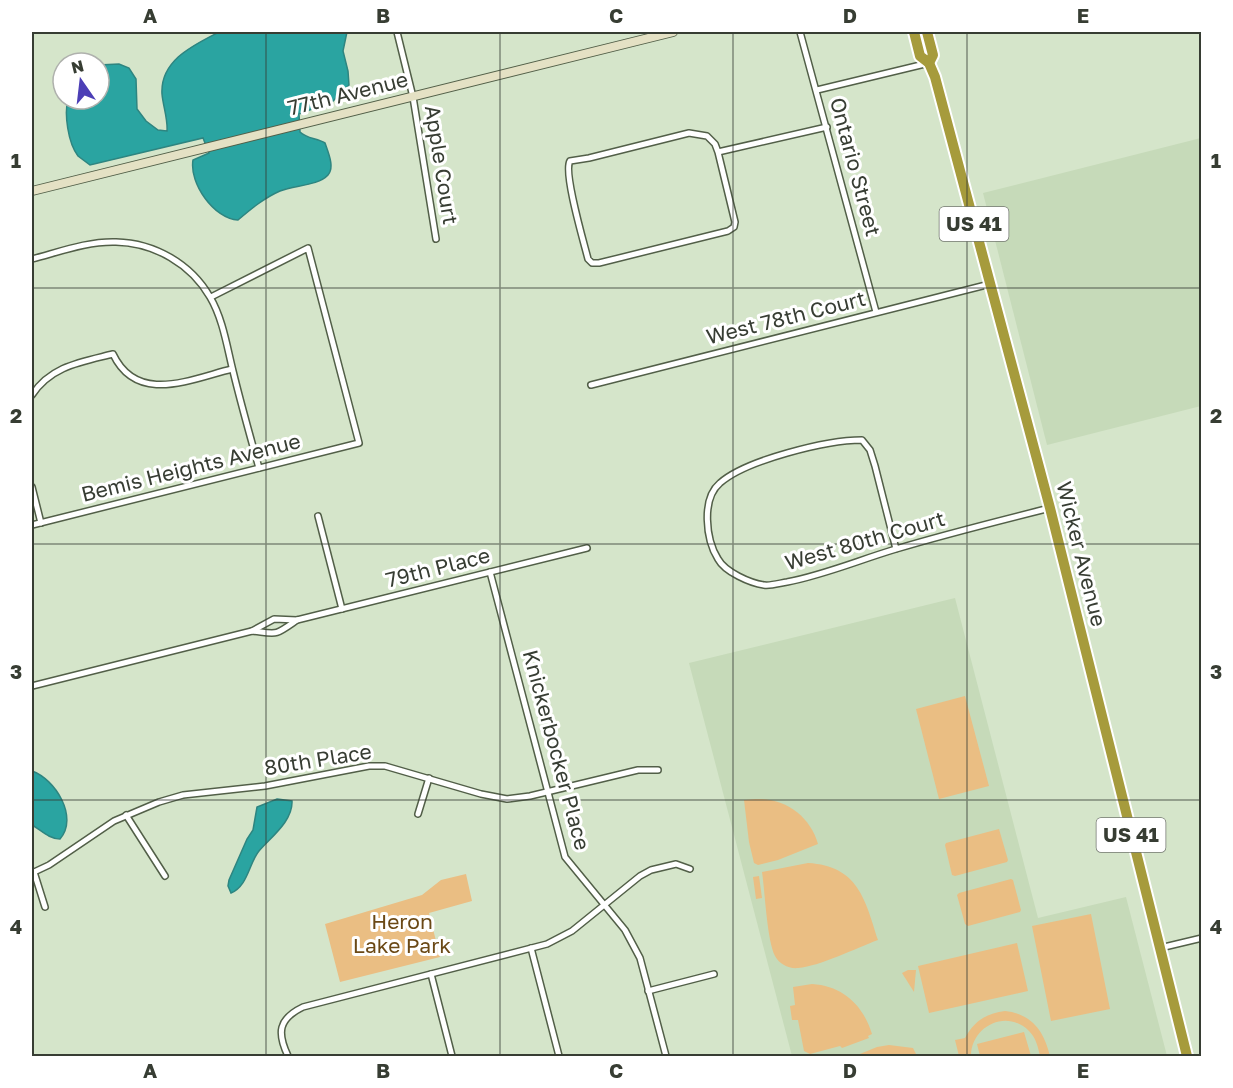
<svg xmlns="http://www.w3.org/2000/svg" width="1233" height="1088" font-family="'Golos Text',sans-serif">
<style>
.built{fill:#c6dab9}
.green{fill:#eabe83}
.water{fill:#2aa4a1;stroke:#2e8580;stroke-width:1.5}
.lines{fill:none;stroke-linecap:round;stroke-linejoin:round}
.street-casing{stroke:#525f48;stroke-width:8}
.secondary-casing{stroke:#525f48;stroke-width:10}
.highway-casing{stroke:#fff;stroke-width:14}
.street{stroke:#fff;stroke-width:5}
.secondary{stroke:#e4e1c4;stroke-width:8}
.highway{stroke:#a69b3c;stroke-width:10}
.grid{fill:none;stroke:#373d33;stroke-width:1.5;stroke-opacity:0.55}
.labels{text-anchor:middle;stroke-width:6;stroke-linejoin:round;paint-order:stroke}
.shield{fill:#fff;stroke:#737770;stroke-width:1.5}
.shield-label{font-size:20px;font-weight:bold;fill:#373d33}
.street-label{font-size:21px;fill:#373d33;stroke:#fff}
.park-label{font-size:21px;fill:#6b4916;stroke:#fff}
.neatline{fill:none;stroke:#373d33;stroke-width:2}
.grid-label{font-size:20px;text-anchor:middle;font-weight:bold;fill:#373d33}
</style>
<rect width="100%" height="100%" fill="#d5e5ca"/>
<!-- built -->
<g class="built">
<polygon points="1201,138 1201,406 1047,445 983,193"/>
<polygon points="955,598 1038,918 1126,897 1167,1056 792,1056 689,663"/>
</g>
<!-- green -->
<g class="green">
<polygon points="965,696 989,786 939,799 916,709"/>
<path d="M 756,799 C 785,798 810,816 818,844 L 778,860 L 758,865 L 754,863 L 749,842 L 744,800 Z"/>
<polygon points="999,829 1008,860 1007,862 955,876 952,875 945,845 946,843"/>
<path d="M 808,863 C 858,866 865,899 878,940 C 856,948 821,966 798,968 C 789,969 779,964 775,956 C 767,940 765,892 762,872 Z"/>
<polygon points="466,874 472,901 429,913 440,957 340,982 325,924 422,895 441,880"/>
<polygon points="759,876 762,898 756,899 753,877"/>
<polygon points="1011,879 1013,880 1021,910 1020,912 968,926 965,924 957,895 959,893"/>
<polygon points="1091,914 1110,1009 1051,1021 1032,926"/>
<polygon points="1017,943 1028,991 929,1013 918,966"/>
<polygon points="908,970 916,970 914,992 902,973"/>
<path d="M 812,984 C 843,986 863,1005 872,1034 L 868,1036 L 869,1038 L 842,1048 L 840,1046 L 810,1054 L 804,1051 L 798,1020 L 792,1020 L 790,1006 L 795,1005 L 793,987 Z"/>
<path d="M 1005,1011 C 1033,1014 1044,1032 1050,1056 L 1040,1056 C 1038,1047 1036,1038 1029,1031 C 1006,1008 971,1027 971,1056 L 959,1056 L 955,1040 L 965,1038 C 974,1021 987,1013 1005,1011 Z"/>
<polygon points="1024,1032 1031,1056 980,1056 977,1044"/>
<polygon points="889,1045 913,1048 917,1056 855,1056 877,1047"/>
</g>
<!-- water -->
<g class="water">
<path d="M 219,32 L 347,32 L 343,51 L 348,71 L 349,85 L 333,101 L 299,114 L 300,132 C 307,139 317,138 325,143 C 328,152 335,167 328,175 C 318,186 294,185 280,191 C 264,198 251,209 238,220 C 214,219 189,183 193,160 L 209,153 L 203,138 L 90,165 C 86,162 82,159 78,156 C 68,143 64,114 68,99 L 99,99 L 99,65 L 119,64 L 129,68 L 136,79 L 137,109 L 146,121 L 158,130 L 167,131 C 168,119 163,106 162,94 C 160,60 194,45 219,32 Z"/>
<path d="M 32,771 C 55,779 79,817 60,839 C 49,839 41,830 32,825 Z"/>
<path d="M 277,799 L 292,801 C 293,821 271,837 259,851 C 249,863 248,886 231,893 L 228,886 L 229,880 L 247,839 L 253,830 L 257,807 Z"/>
</g>
<g class="lines">
<!-- street casing -->
<g class="street-casing">
<g id="street">
<polyline points="397,32 413,97 436,239"/>
<polyline points="800,32 876,312"/>
<polyline points="817,90 929,63"/>
<path d="M 718,152 L 735,222 L 734,227 L 728,231 L 599,263 L 592,263 L 588,259 C 584,243 563,172 570,161 L 589,158 L 689,133 L 707,136 L 715,144 L 718,152 L 827,127"/>
<path d="M 32,259 C 59,252 88,241 116,242 C 155,243 191,264 210,297 C 223,319 227,347 233,371 C 241,404 250,436 259,468"/>
<polyline points="591,385 990,284"/>
<path d="M 32,395 C 51,366 81,362 113,354 C 137,405 191,379 232,369"/>
<polyline points="32,487 41,523"/>
<polyline points="318,516 342,609"/>
<polyline points="32,525 359,443 308,248 211,297"/>
<path d="M 896,549 L 875,466 L 870,450 L 862,440 C 827,440 746,460 720,483 C 701,499 706,540 718,559 C 725,572 750,583 764,585 C 771,586 780,583 787,582 C 824,575 859,560 896,549 C 946,534 998,521 1050,508"/>
<polyline points="490,572 565,857 625,930 640,958 666,1056"/>
<path d="M 252,631 C 279,634 274,636 297,620"/>
<polyline points="32,686 252,631 274,619 297,620 587,548"/>
<polyline points="418,814 429,778"/>
<polyline points="126,815 165,876"/>
<polyline points="34,872 45,907"/>
<polyline points="32,873 49,865 114,821 159,802 183,795 265,786 369,766 385,766 481,794 507,799 530,796 638,770 658,770"/>
<polyline points="531,948 559,1056"/>
<polyline points="1160,948 1202,938"/>
<polyline points="431,974 452,1056"/>
<polyline points="648,991 714,974"/>
<path d="M 288,1056 C 277,1033 278,1019 303,1007 L 547,944 L 572,931 L 640,876 L 651,870 L 676,864 L 690,869"/>
</g>
</g>
<!-- secondary casing -->
<g class="secondary-casing">
<polyline id="secondary" points="32,191 673,32"/>
</g>
<!-- highway casing -->
<g class="highway-casing">
<g id="highway">
<polyline points="914,32 920,56 929,63 935,77 1050,508 1187,1056"/>
<polyline points="927,32 933,55 929,63"/>
</g>
</g>
<!-- street -->
<use href="#street" class="street"/>
<!-- secondary -->
<use href="#secondary" class="secondary"/>
<!-- highway -->
<use href="#highway" class="highway"/>
</g>
<!-- grid -->
<path class="grid" d="M 266,32 L 266,1056M 500,32 L 500,1056M 733,32 L 733,1056M 967,32 L 967,1056M 32,288 L 1202,288M 32,544 L 1202,544M 32,800 L 1202,800"/>
<g class="labels">
<!-- shield labels -->
<g class="shield">
<rect x="939.5" y="207" width="69" height="34" rx="4.5"/>
<rect x="1096.5" y="818" width="69" height="34" rx="4.5"/>
</g>
<g class="shield-label">
<text x="974" y="231">US 41</text>
<text x="1131" y="842">US 41</text>
</g>
<!-- street labels -->
<g class="street-label">
<text transform="translate(348 94) rotate(-14)" y="7">77th Avenue</text>
<text transform="translate(441 165) rotate(81)" y="7">Apple Court</text>
<text transform="translate(855 167) rotate(75)" y="7">Ontario Street</text>
<text transform="translate(786 318) rotate(-14)" y="7">West 78th Court</text>
<text transform="translate(191 468) rotate(-14)" y="7">Bemis Heights Avenue</text>
<text transform="translate(865 541) rotate(-16)" y="7">West 80th Court</text>
<text transform="translate(1081 554) rotate(76)" y="7">Wicker Avenue</text>
<text transform="translate(438 568) rotate(-14)" y="7">79th Place</text>
<text transform="translate(556 750) rotate(75)" y="7">Knickerbocker Place</text>
<text transform="translate(318 760) rotate(-9)" y="7">80th Place</text>
</g>
<!-- park labels -->
<g class="park-label">
<text x="402" y="929">Heron<tspan x="402" dy="24">Lake Park</tspan></text>
</g>
</g>
<!-- border -->
<rect width="1233" height="1088" fill="none" stroke="#ffffff" stroke-width="66"/>
<!-- north arrow -->
<g transform="translate(81 81) rotate(346)"><circle r="28" fill="#ffffff" stroke="#afb1ad" stroke-width="1.5"/>
<path d="M0-4.5L10 22L0 15L-10 22Z" fill="#4c3fb6"/>
<text y="-9" font-size="16" font-weight="bold" text-anchor="middle" fill="#373d33">N</text>
</g>
<rect x="33" y="33" width="1167" height="1022" class="neatline"/>
<g class="grid-label">
<text x="150" y="23">A</text>
<text x="383" y="23">B</text>
<text x="616" y="23">C</text>
<text x="850" y="23">D</text>
<text x="1083" y="23">E</text>
<text x="16" y="168">1</text>
<text x="1216" y="168">1</text>
<text x="16" y="423">2</text>
<text x="1216" y="423">2</text>
<text x="16" y="679">3</text>
<text x="1216" y="679">3</text>
<text x="16" y="934">4</text>
<text x="1216" y="934">4</text>
<text x="150" y="1078">A</text>
<text x="383" y="1078">B</text>
<text x="616" y="1078">C</text>
<text x="850" y="1078">D</text>
<text x="1083" y="1078">E</text>
</g>
</svg>
